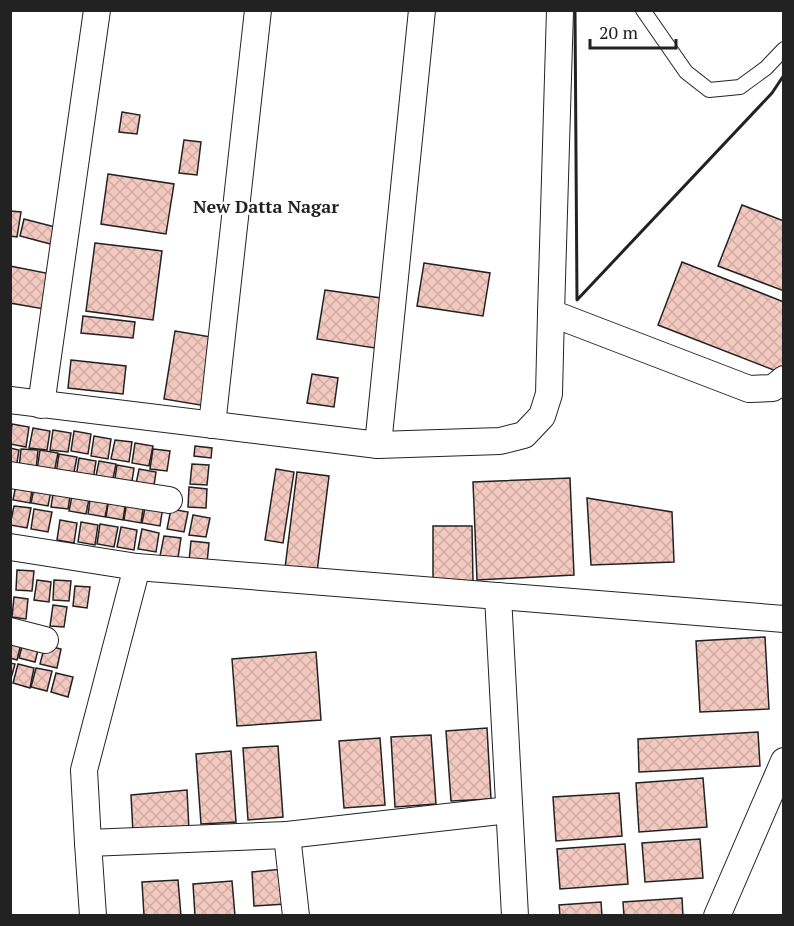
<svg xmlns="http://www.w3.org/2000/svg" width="794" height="926" font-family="'PT Serif',serif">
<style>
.building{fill:url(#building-cross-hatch);stroke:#222;stroke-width:1.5}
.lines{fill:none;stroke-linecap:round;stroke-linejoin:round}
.lane-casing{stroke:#222;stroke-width:16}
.street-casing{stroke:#222;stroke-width:28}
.lane{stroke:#fff;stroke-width:14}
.street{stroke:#fff;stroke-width:26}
.wall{stroke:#222;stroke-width:3}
.labels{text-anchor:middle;stroke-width:4.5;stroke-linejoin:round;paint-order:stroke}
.neighbourhood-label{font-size:18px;font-weight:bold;fill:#222;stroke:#fff}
</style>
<defs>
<pattern id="building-cross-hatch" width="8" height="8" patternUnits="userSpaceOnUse" patternTransform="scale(1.5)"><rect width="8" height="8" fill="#f3c9c0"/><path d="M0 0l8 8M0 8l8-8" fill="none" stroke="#d0aca5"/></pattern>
</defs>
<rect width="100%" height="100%" fill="#fff"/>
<!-- building -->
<g class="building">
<polygon points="122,112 140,115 137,134 119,132"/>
<polygon points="184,140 201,142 197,175 179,173"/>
<polygon points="108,174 174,184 166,234 101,224"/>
<polygon points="742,205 784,221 784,291 718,266"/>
<polygon points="10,211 21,212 17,237 10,236"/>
<polygon points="24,219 63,229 58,246 20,236"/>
<polygon points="95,243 162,251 153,320 86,311"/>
<polygon points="682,262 784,302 784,374 658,325"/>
<polygon points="424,263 490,273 483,316 417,306"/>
<polygon points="10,266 51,274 44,309 10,303"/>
<polygon points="325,290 388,299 381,349 317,339"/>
<polygon points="83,316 135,322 133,338 81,333"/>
<polygon points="175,331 217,338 206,406 164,399"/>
<polygon points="71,360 126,366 123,394 68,388"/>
<polygon points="312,374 338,378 334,407 307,403"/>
<polygon points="12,424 29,427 26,447 10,444"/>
<polygon points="33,428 50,431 47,450 29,448"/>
<polygon points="53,430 71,433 68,452 50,450"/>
<polygon points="74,431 91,434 88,454 71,451"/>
<polygon points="94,436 111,439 108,459 91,456"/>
<polygon points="115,440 132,442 129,462 111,459"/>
<polygon points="135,443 153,446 149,466 132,463"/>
<polygon points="195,446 212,448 211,458 194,456"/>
<polygon points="10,448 19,450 16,469 10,468"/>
<polygon points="21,449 38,450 36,470 19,469"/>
<polygon points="153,449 170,451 167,471 150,469"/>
<polygon points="40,450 58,453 54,473 37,470"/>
<polygon points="59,454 77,457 73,477 56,474"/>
<polygon points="79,458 96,461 93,480 76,478"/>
<polygon points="99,461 116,464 112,484 95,481"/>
<polygon points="192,464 209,465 207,485 190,484"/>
<polygon points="117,465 134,468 131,488 114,485"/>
<polygon points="139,469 156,472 153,492 135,489"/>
<polygon points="276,469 294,472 283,543 265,540"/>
<polygon points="297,472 329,476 317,572 285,568"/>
<polygon points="570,478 574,575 477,580 473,482"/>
<polygon points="17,480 33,483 30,503 13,500"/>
<polygon points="35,483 52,486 48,506 31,503"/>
<polygon points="54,487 71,490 68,509 51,507"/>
<polygon points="189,487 207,489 206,508 188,507"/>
<polygon points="73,491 90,494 86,514 69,511"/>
<polygon points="91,494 109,497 105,517 88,514"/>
<polygon points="109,498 126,500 123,520 106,517"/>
<polygon points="587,498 672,512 674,562 591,565"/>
<polygon points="127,500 144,503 141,523 124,520"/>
<polygon points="146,503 163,506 160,526 142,523"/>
<polygon points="14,506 31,508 27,528 10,525"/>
<polygon points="34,509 52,512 48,532 31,529"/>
<polygon points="171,509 188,512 184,532 167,529"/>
<polygon points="193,515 210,518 206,537 189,535"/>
<polygon points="60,520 77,523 74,543 57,540"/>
<polygon points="81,522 98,525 95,545 78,542"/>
<polygon points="100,524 118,527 114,547 97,544"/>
<polygon points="433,526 472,526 473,581 433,581"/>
<polygon points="121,527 137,530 134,550 117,547"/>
<polygon points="142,529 159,533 156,552 138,549"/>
<polygon points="164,536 181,538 178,558 160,556"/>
<polygon points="191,541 209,543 207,563 189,561"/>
<polygon points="17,570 34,571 32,591 16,590"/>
<polygon points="37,580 51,582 49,602 34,600"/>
<polygon points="54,580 71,581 69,601 53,600"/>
<polygon points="75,586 90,587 87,608 73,606"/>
<polygon points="14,597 28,599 26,619 12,617"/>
<polygon points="53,605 67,607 64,627 50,626"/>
<polygon points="10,637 22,640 17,660 10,658"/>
<polygon points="765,637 769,709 700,712 696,641"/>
<polygon points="24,638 40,642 35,662 19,658"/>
<polygon points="45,645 61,649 57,668 40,664"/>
<polygon points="316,652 321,720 237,726 232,659"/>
<polygon points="10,663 15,664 10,682"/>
<polygon points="18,664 34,668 30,688 13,683"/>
<polygon points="36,668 52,671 47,691 31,687"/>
<polygon points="56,673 73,677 68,697 51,692"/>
<polygon points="487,728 491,799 451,801 446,731"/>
<polygon points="758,732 760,766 639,772 638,739"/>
<polygon points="431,735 436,804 395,807 391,737"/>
<polygon points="380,738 385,805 344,808 339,741"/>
<polygon points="278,746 283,817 248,820 243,748"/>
<polygon points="231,751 236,822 201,824 196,754"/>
<polygon points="703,778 707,827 639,832 636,783"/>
<polygon points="187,790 189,830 133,833 131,795"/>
<polygon points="619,793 622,836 556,841 553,797"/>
<polygon points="700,839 703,878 645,882 642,843"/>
<polygon points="625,844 628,884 560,889 557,849"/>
<polygon points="283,869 286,904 254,906 252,872"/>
<polygon points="178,880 181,916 144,916 142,882"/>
<polygon points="232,881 235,916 195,916 193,884"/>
<polygon points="682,898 683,916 624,916 623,902"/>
<polygon points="601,902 602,916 560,916 559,905"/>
</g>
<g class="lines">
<!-- lane casing -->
<g class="lane-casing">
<polyline id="lane" points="643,10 686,72 709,90 740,87 766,68 784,49"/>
</g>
<!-- street casing -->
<g class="street-casing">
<g id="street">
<polyline points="551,313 560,10"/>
<polyline points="10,400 378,445 500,441 524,435 542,416 549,394 551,313 749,389 773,388 784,379"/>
<polyline points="41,405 97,10"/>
<polyline points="212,425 258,10"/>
<polyline points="378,445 422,10"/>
<polyline points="10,475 169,500"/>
<polyline points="10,547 137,567 784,619"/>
<polyline points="498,596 515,916"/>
<polyline points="10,631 45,640"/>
<polyline points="287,835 296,916"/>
<polyline points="88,843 84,770 137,567"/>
<polyline points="93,916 88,843 287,835 509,810"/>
<polyline points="717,916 784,761"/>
</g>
</g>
<!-- lane -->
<use href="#lane" class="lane"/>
<!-- street -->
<use href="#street" class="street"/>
<!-- wall -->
<polyline class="wall" points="575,10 577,300 772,93 784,75"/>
</g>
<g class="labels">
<!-- neighbourhood labels -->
<g class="neighbourhood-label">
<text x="266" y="213">New Datta Nagar</text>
</g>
</g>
<!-- border -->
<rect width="794" height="926" fill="none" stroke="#222222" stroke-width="24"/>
<!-- scale -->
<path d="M590 39v9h86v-9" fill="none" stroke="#222222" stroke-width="3"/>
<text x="599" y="39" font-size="18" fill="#222222" stroke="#ffffff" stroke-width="4.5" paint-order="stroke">20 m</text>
</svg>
